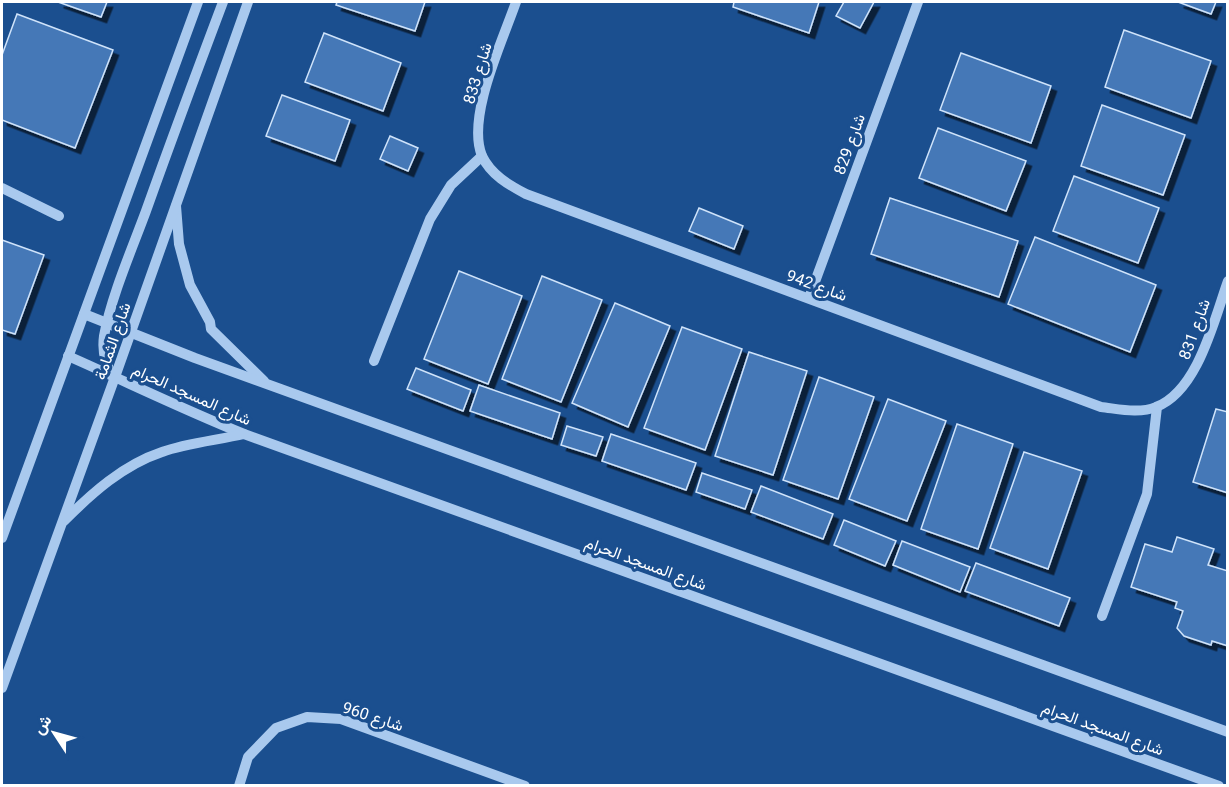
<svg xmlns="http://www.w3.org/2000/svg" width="1229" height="787" font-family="Roboto,Vazirmatn,sans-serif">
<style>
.building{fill:#4478b7;stroke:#cfe3fa;stroke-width:1.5;filter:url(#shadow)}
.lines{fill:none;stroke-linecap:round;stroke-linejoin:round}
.minor{stroke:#a9c9ee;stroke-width:10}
.labels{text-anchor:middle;stroke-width:6;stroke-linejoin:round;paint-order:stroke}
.street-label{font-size:16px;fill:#fff;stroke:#1b4f8f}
</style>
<defs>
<filter id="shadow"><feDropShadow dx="5.5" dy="5.5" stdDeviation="0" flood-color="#0009"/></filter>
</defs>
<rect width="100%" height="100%" fill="#1b4f8f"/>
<!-- building -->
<g class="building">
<polygon points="58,2 107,2 101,17"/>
<polygon points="337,2 425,2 415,31 336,5"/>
<polygon points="734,2 819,2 809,33 733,7"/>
<polygon points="844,2 874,2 860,28 836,16"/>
<polygon points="1178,2 1216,2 1211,14"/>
<polygon points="17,14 113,50 75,148 2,120 2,55"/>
<polygon points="1124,30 1211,61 1191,118 1105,87"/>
<polygon points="324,33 401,63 383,111 305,82"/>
<polygon points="961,53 1051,86 1031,143 940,110"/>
<polygon points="282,95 350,120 335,161 266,136"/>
<polygon points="1102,105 1185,135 1163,195 1081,166"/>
<polygon points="938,128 1026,161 1006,211 919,178"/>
<polygon points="390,136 418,148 408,171 380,159"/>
<polygon points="1074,176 1159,208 1138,263 1053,231"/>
<polygon points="890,198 1018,241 999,297 871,254"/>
<polygon points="699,208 743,226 734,249 689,231"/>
<polygon points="1035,237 1156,285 1130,352 1008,304"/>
<polygon points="2,240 44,255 15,334 2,330"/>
<polygon points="459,271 522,296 488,384 424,359"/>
<polygon points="542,276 602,300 561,402 502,379"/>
<polygon points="615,303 670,326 628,427 572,403"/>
<polygon points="682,327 742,349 705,450 644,428"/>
<polygon points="749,352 807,371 773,475 715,456"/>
<polygon points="416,368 471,390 463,411 407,389"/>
<polygon points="819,377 874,397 838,499 783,480"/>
<polygon points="479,385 560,413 552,439 470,411"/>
<polygon points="888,399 946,421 907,521 849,499"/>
<polygon points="1216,409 1228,412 1228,493 1193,482"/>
<polygon points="957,424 1013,444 978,549 921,529"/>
<polygon points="567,426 603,437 596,456 561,445"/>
<polygon points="611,434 696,463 686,490 602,461"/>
<polygon points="1024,452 1082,471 1048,569 990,548"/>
<polygon points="702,473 752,490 745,509 696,492"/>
<polygon points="761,486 833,514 823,539 751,512"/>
<polygon points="844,520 896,541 885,566 834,545"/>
<polygon points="1177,537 1214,549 1208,565 1228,571 1228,646 1212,641 1211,645 1184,636 1177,628 1183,611 1175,608 1177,602 1131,587 1145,544 1172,552"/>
<polygon points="902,541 970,567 960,592 893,565"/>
<polygon points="976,563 1070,598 1059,626 965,591"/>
</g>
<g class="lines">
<!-- minor -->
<g class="minor">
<path d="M 516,2 C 503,40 466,117 482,156 C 491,175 509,185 526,194 L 1101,407 C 1119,409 1139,414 1156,407 C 1198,391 1214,320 1228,281"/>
<polyline points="2,188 59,216"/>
<polyline points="176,206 179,244 190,285 210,322 211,329 264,381"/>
<polyline points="809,298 918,2"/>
<polyline points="84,314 195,358 1228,732"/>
<path d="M 68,356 C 127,382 184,410 244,434 L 1219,786"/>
<polyline points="374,361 430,219 451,185 482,156"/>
<path d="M 113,375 C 104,363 102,351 104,336 C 111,297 132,249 146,211 C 171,141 197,71 223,2"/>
<path d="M 64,521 C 92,493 123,465 162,452 C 186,443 219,440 244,434"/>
<polyline points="2,538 198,2"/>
<polyline points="1102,616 1147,494 1157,407"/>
<polyline points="2,688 115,377 248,2"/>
<polyline points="239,786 248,757 276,728 307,717 341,719 525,786"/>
</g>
</g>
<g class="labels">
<!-- street labels -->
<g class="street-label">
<text transform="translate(477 73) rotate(-73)" y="6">شارع 833</text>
<text transform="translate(849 144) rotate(-70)" y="6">شارع 829</text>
<text transform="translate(817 285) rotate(20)" y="6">شارع 942</text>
<text transform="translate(1194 329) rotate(-70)" y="6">شارع 831</text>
<text transform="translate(112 341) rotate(-71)" y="6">شارع الثمامة</text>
<text transform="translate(192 394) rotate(24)" y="6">شارع المسجد الحرام</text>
<text transform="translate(646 563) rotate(20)" y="6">شارع المسجد الحرام</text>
<text transform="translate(373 716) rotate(18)" y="6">شارع 960</text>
<text transform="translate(1103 728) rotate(20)" y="6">شارع المسجد الحرام</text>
</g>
</g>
<!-- border -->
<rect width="1229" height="787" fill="none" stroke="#ffffff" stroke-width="6"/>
<!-- north arrow -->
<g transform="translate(54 733) rotate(306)" stroke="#1b4f8f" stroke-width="4.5" paint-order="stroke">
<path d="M0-4.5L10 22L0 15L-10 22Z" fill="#ffffff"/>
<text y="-9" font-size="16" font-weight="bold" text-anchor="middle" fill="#ffffff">ش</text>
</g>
</svg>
